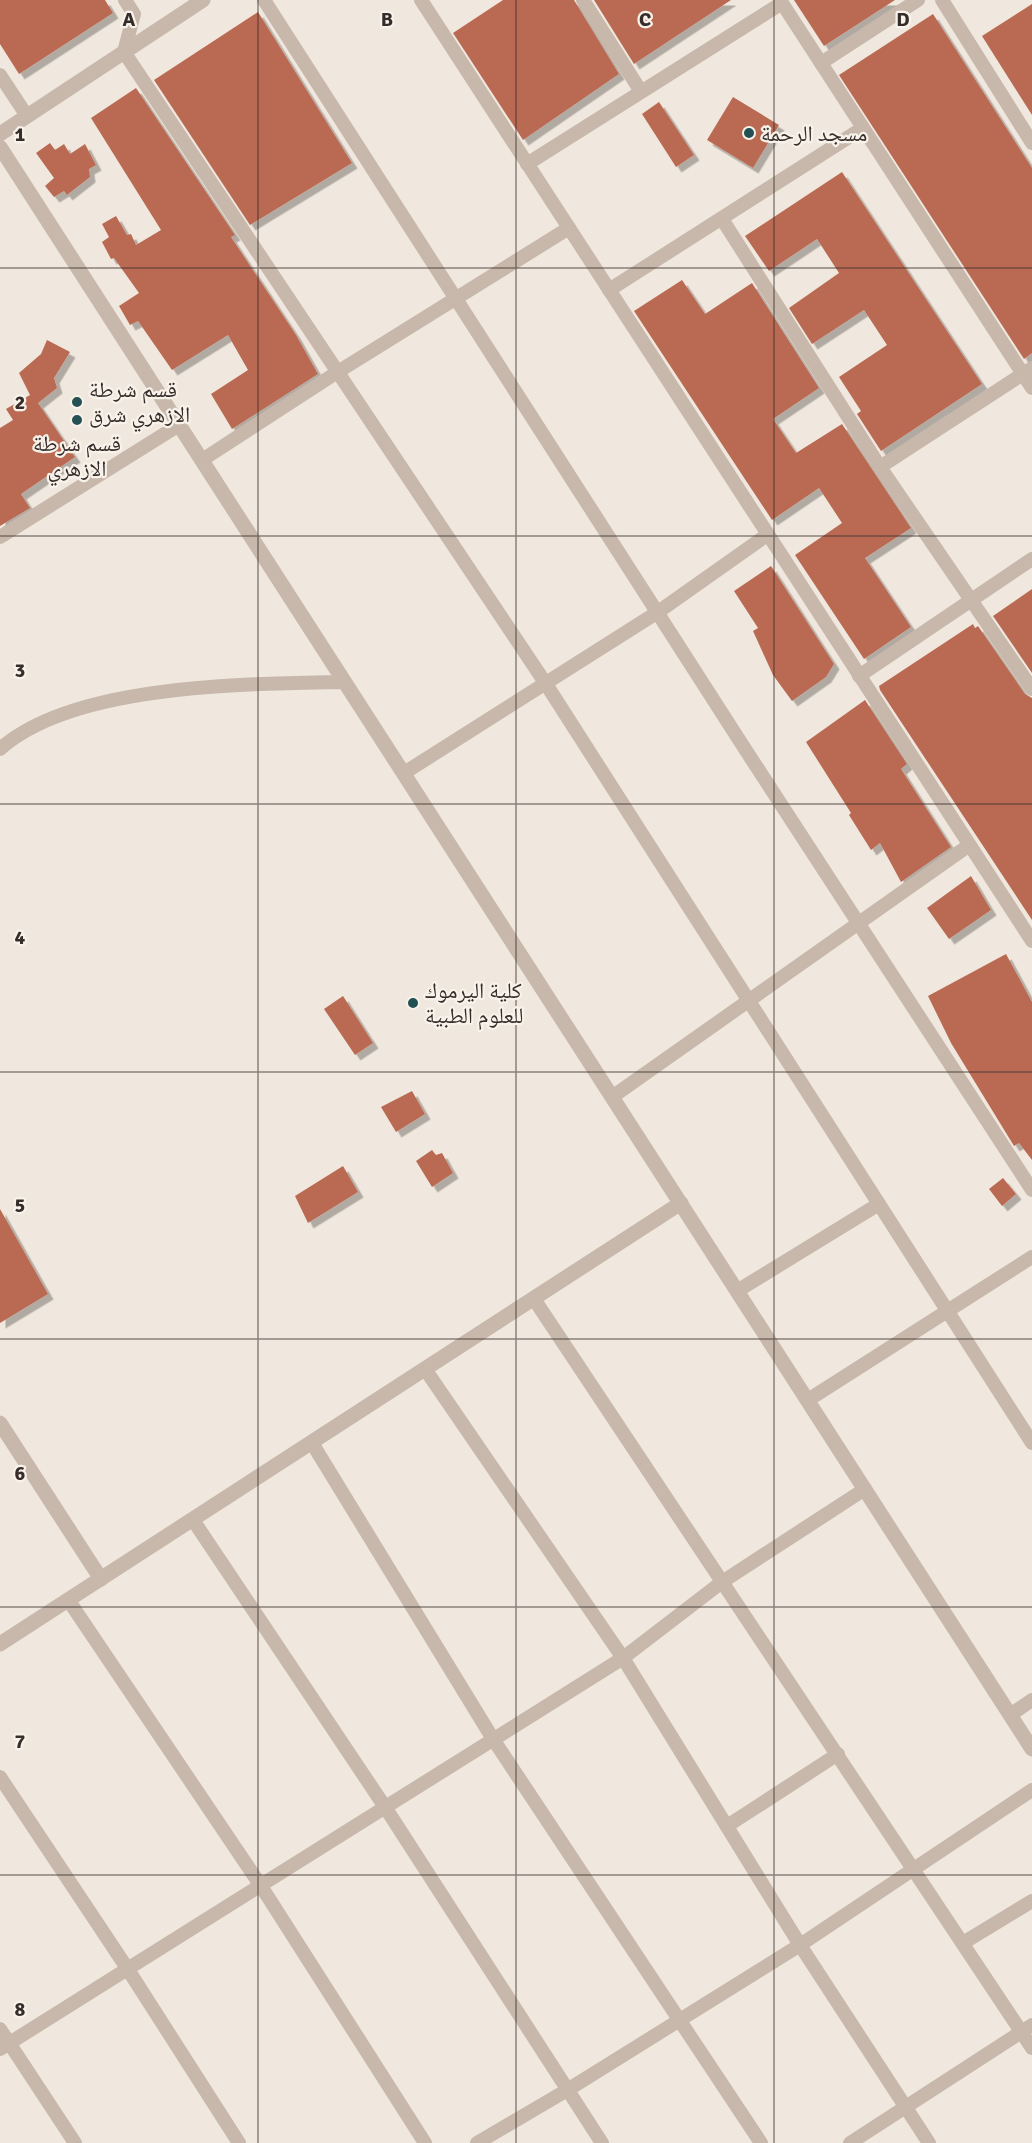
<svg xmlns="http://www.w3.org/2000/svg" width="1032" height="2143" font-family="Signika,'Noto Naskh Arabic',sans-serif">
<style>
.building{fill:#ba6b53;filter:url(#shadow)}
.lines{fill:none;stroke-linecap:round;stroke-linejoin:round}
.minor{stroke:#c7b8ab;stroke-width:14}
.tertiary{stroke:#c7b8ab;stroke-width:15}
.grid{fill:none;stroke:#362d2a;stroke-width:1.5;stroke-opacity:0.55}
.poi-dot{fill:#235053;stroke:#f8f2ea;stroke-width:2}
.labels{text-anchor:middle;stroke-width:4.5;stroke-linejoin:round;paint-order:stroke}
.poi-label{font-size:22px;fill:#362d2a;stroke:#f8f2ea;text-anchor:start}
.grid-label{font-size:20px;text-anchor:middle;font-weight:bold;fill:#362d2a;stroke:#f8f2ea;stroke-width:4.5;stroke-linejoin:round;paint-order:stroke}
</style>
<defs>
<filter id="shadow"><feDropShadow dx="5.5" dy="5.5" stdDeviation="0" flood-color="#0004"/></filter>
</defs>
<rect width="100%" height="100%" fill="#f0e8de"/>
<!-- building -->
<g class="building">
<polygon points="0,0 105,0 113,13 19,74 0,44"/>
<polygon points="503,0 574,0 619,74 523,140 453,33"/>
<polygon points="594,0 731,0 634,64"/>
<polygon points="794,0 895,0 824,46"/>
<polygon points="1032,4 1032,115 982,36"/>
<polygon points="258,12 352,163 250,225 154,80"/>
<polygon points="933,14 1032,168 1032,353 1024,359 839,75"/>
<polygon points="136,88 235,235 231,237 296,335 318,374 232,429 211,394 248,370 228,335 172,370 138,321 130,325 119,306 139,293 114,258 111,259 102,242 109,237 102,224 116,216 127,235 131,234 136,245 161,230 91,118"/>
<polygon points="733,97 779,125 753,168 707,140"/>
<polygon points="659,102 694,155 676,167 642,114"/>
<polygon points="50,143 55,150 64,144 70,154 85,144 96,165 89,169 90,177 67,195 64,191 54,197 45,186 54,178 36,153"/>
<polygon points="842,172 982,384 881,451 857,414 861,411 839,377 887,345 864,310 812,344 789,308 839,273 817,239 769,271 745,236"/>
<polygon points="682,280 705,314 752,283 819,388 773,419 796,453 842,424 911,528 865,558 911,627 864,659 795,555 842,523 819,488 772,520 634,311"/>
<polygon points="47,340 70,352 54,378 57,388 38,403 75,457 21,494 30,508 0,526 0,428 13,420 6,409 30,395 19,373 41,354"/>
<polygon points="771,566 834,664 826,677 792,701 773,675 753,631 758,628 734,591"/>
<polygon points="1032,589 1032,673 993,616"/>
<polygon points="973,624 975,628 978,626 1025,694 1032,698 1032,920 880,690 879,686"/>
<polygon points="865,700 907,764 901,769 951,847 901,882 880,843 871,850 849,815 851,813 806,742"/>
<polygon points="971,876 991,910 949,939 927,908"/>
<polygon points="1006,954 1032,1002 1032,1160 1019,1143 1014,1146 951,1043 928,996"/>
<polygon points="343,996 373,1043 355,1055 324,1009"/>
<polygon points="412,1091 425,1114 396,1132 381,1107"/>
<polygon points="432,1150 436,1155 442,1153 453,1173 432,1187 416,1161"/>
<polygon points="343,1166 358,1192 308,1223 295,1196"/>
<polygon points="1003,1178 1016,1194 1002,1206 989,1189"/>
<polygon points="0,1209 48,1294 0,1323"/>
</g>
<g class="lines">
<!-- minor -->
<g class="minor">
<polyline points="125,0 134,14 124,52 546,684 1032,1443"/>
<polyline points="264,0 745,749 1032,1190"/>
<polyline points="421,0 1032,941"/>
<polyline points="583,0 640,90"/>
<polyline points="780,0 1032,388"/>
<polyline points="942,0 1032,143"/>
<polyline points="821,63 918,0"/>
<polyline points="0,75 27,116"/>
<polyline points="527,164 782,3"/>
<polyline points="722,219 880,467 1032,689"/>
<polyline points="609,290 863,128"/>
<polyline points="202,460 336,373 569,228"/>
<polyline points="880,467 1032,368"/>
<polyline points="0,537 179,425"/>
<polyline points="859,676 1032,559"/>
<path d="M 0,749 C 74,683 249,684 345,682"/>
<polyline points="404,773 658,612 767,535"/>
<polyline points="612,1097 968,846"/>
<polyline points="737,1291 879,1204"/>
<polyline points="534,1299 1032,2048"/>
<polyline points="425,1369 623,1658 800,1945 929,2143"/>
<polyline points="808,1400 1032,1257"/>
<polyline points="312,1443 493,1739 761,2143"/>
<polyline points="193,1520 385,1807 602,2143"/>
<polyline points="69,1601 261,1886 425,2143"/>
<polyline points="1010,1715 1032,1700"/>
<polyline points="0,1777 127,1968 239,2143"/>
<polyline points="727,1826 838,1754"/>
<polyline points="963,1943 1032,1901"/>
<polyline points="0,2029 75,2143"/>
<polyline points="0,2049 623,1658 722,1582 865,1489"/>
<polyline points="477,2143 569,2089 800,1945 1032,1790"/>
<polyline points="850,2143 1032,2025"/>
</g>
<!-- tertiary -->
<g class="tertiary">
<polyline points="0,134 203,0"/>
<polyline points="0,147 1032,1749"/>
<polyline points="0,1423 101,1579"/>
<polyline points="0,1644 681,1203"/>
</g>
</g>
<!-- grid -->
<path class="grid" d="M 258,0 L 258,2143M 516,0 L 516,2143M 774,0 L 774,2143M 0,268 L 1032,268M 0,536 L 1032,536M 0,804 L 1032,804M 0,1072 L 1032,1072M 0,1339 L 1032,1339M 0,1607 L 1032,1607M 0,1875 L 1032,1875"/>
<!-- markers -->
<g class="poi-dot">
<circle cx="749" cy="133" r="6"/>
<circle cx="77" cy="402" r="6"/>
<circle cx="77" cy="420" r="6"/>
<circle cx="413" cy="1003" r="6"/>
</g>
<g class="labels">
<!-- poi labels -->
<g class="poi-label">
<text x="761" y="141">مسجد الرحمة</text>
<text x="89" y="397">قسم شرطة<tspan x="89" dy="25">الازهري شرق</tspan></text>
<text x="77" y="451" text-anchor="middle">قسم شرطة<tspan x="77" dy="25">الازهري</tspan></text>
<text x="425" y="998">كلية اليرموك<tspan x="425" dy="25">للعلوم الطبية</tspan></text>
</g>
</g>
<g class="grid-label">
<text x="129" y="26">A</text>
<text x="387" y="26">B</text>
<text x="645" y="26">C</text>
<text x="903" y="26">D</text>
<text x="20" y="141">1</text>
<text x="20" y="409">2</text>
<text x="20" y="677">3</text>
<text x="20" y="944">4</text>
<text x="20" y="1212">5</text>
<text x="20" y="1480">6</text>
<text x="20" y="1748">7</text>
<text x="20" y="2016">8</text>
</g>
</svg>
